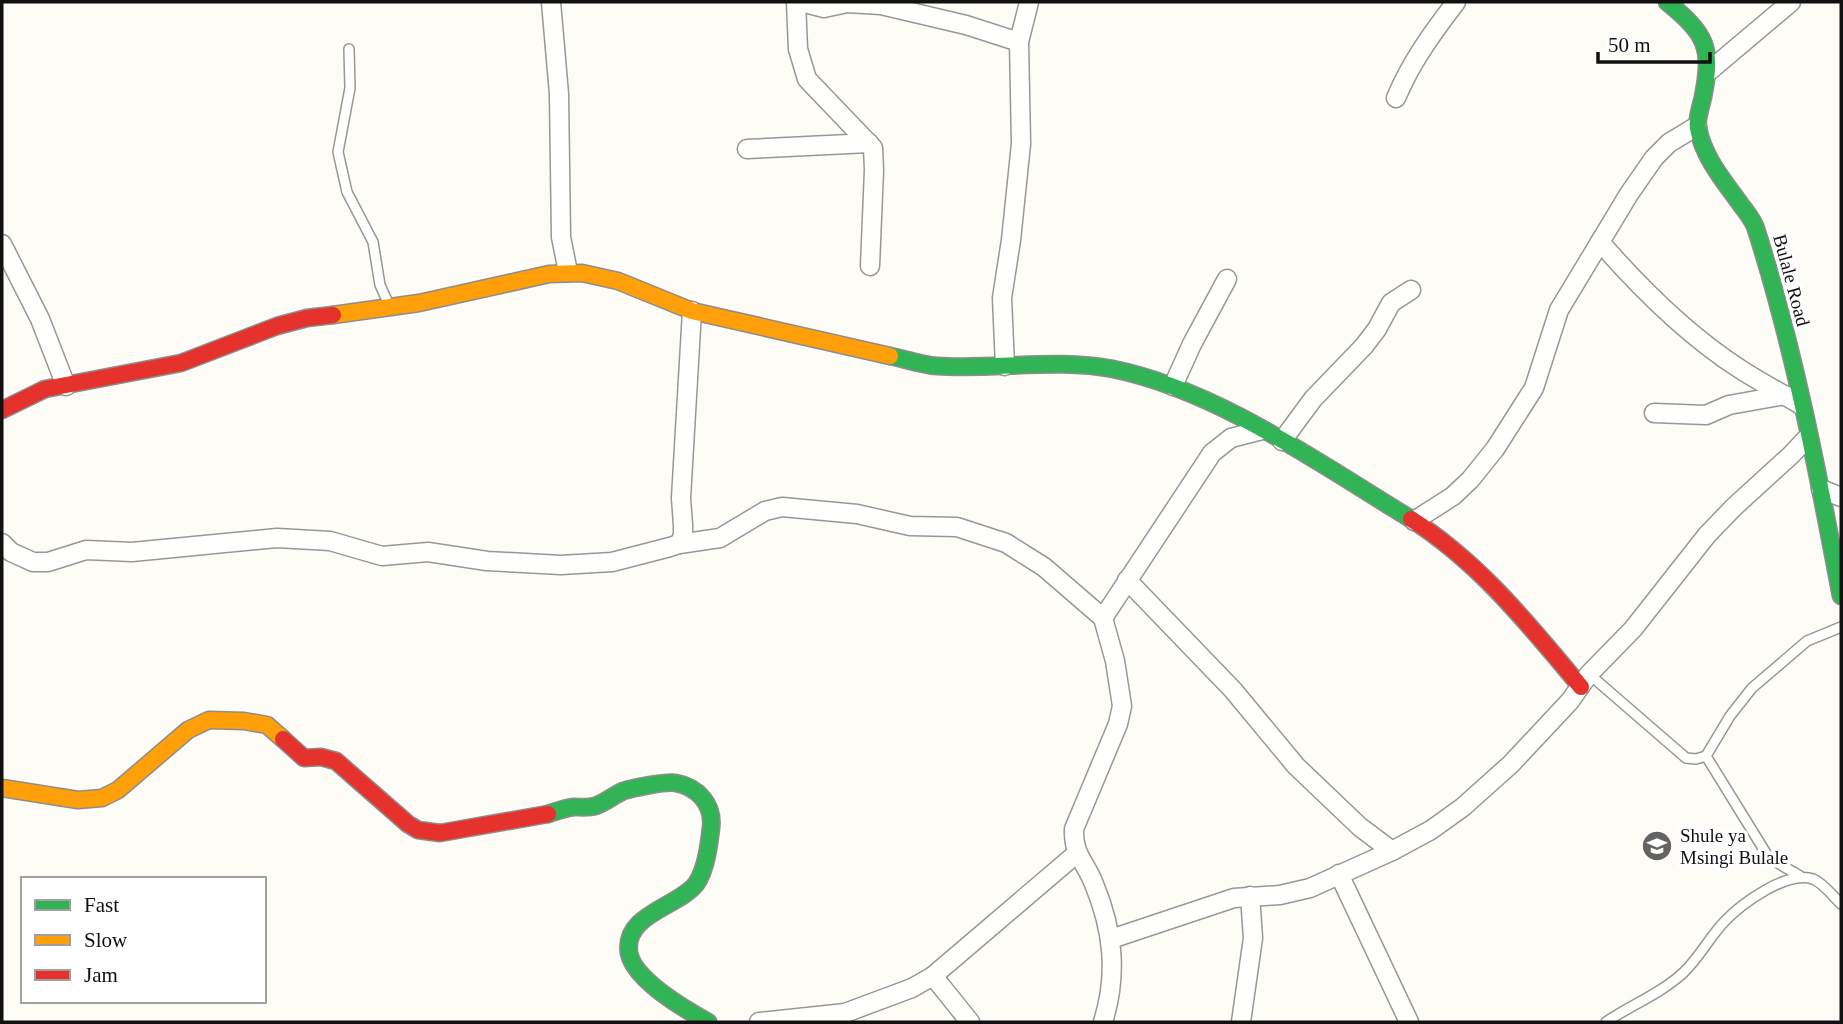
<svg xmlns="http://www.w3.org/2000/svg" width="1843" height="1024" font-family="'Times New Roman',serif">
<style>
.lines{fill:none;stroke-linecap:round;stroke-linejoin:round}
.lane-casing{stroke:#979795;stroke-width:12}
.street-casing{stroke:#979795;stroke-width:21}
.fast-casing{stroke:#8e8d8b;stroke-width:19}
.slow-casing{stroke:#8e8d8b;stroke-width:19}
.jam-casing{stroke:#8e8d8b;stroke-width:19}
.lane{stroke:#fffffe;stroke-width:9}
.street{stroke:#fffffe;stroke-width:18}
.fast{stroke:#30b455;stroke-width:16}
.slow{stroke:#ff9f0a;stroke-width:16}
.jam{stroke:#e5322d;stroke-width:16}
.labels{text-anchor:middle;stroke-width:7;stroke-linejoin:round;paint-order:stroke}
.street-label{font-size:19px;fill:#111;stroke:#fff}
.poi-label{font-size:19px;fill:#111;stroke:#fff;text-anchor:start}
</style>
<rect width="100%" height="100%" fill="#fdfcf7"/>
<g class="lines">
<!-- lane casing -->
<g class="lane-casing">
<g id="lane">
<polyline points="349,49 350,88 338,152 347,192 373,242 380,285 389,305"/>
<polyline points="1589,674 1686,758 1696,759 1706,756 1730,716 1752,688 1807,641 1841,627"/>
<polyline points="1706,756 1769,858 1800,876"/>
<path d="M 1606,1022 C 1631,1005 1660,994 1683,973 C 1699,958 1709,938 1724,922 C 1741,904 1787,870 1813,879 C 1823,883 1833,896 1841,904"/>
</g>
</g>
<!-- street casing -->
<g class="street-casing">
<g id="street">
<polyline points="551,2 559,94 561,237 568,272"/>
<polyline points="796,2 798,49 807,79 873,148 874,170 870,266"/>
<polyline points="801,2 824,8 847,3 881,5 966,25 1019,42"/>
<polyline points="1708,72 1791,2"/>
<path d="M 1396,98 C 1411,62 1433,32 1456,2"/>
<polyline points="747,149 869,143"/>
<path d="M 1600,242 C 1641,289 1687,335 1740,369 C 1760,382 1781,393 1801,405"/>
<polyline points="2,244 40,319 66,386"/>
<polyline points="1005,366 1002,298 1011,240 1021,144 1019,42 1029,2"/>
<polyline points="1173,386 1192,344 1227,279"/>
<polyline points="1654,413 1706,415 1729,405 1785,395"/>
<polyline points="1282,441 1313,399 1364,346 1377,329 1391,303 1411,290"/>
<polyline points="1821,489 1841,497"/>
<polyline points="1414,521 1453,496 1470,480 1495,449 1534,388 1559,310 1629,194 1654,158 1669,143 1697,126"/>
<polyline points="2,543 11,552 33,562 48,562 86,550 132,552 277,538 330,541 382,556 428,552 487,561 561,565 612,562 670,547 679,544 683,536 683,525 681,498 692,311"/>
<path d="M 679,544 L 720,538 L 765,511 L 782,507 L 857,514 L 910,526 L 957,527 L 1006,543 L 1044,567 L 1103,618 L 1115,661 L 1122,706 L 1118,724 L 1074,829 C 1073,855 1085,861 1094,884 C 1113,930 1118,974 1103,1022"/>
<polyline points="1127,580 1233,690 1296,766 1360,827 1392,851"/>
<polyline points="1103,618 1212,453 1231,438 1262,430"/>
<polyline points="1339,874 1409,1022"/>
<polyline points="1111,939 1234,898 1280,895 1310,888 1392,851 1431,830 1463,807 1511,764 1570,701 1589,674 1633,629 1707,535 1734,507 1791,455 1808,437"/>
<polyline points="933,976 970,1022"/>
<polyline points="759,1022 845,1013 912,988 933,976 1076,854"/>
<polyline points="1241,1022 1253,938 1250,896"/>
</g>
</g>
<!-- fast casing -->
<g class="fast-casing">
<g id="fast">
<path d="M 1667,2 C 1706,34 1713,47 1703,97 C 1701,107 1696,119 1698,128 C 1703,156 1723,180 1739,202 C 1745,211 1753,219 1756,229 C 1794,348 1818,473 1841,596"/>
<path d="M 890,356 C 905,359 922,365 937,366 C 993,370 1058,358 1113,369 C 1217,390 1320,464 1411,519"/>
<path d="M 548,814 C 557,811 565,808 574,807 C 581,807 589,808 595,806 C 605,803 614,795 623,791 C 633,788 666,781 676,783 C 698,787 714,805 711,828 C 709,845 706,870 696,884 C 678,907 623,914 629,953 C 634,980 686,1010 708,1022"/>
</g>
</g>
<!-- slow casing -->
<g class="slow-casing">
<g id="slow">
<polyline points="333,315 419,303 549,274 582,273 618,281 692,311 890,356"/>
<polyline points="2,788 78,800 102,798 118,790 188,730 209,720 244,721 267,725 283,739"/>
</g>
</g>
<!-- jam casing -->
<g class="jam-casing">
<g id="jam">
<polyline points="2,410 45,389 181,363 277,326 307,318 333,315"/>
<path d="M 1411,519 C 1480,563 1529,625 1581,687"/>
<polyline points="283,739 304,758 321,757 336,761 408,824 418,830 440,833 548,814"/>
</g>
</g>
<!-- lane -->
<use href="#lane" class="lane"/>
<!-- street -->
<use href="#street" class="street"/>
<!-- fast -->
<use href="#fast" class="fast"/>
<!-- slow -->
<use href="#slow" class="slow"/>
<!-- jam -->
<use href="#jam" class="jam"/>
</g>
<!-- icons -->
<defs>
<g id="school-disc" transform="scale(1.575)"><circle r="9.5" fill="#646362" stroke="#fff"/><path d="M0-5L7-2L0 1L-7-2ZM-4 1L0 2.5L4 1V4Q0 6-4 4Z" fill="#fff"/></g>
</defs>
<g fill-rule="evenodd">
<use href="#school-disc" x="1657" y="846"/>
</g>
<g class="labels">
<!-- street labels -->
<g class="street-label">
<text transform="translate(1792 280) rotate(75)" y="7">Bulale Road</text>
</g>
<!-- poi labels -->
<g class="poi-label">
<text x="1680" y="842">Shule ya<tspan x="1680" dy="22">Msingi Bulale</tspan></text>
</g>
</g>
<!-- border -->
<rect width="1843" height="1024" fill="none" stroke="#111111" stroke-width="7"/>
<!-- legend -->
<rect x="21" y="877" width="245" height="126" fill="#ffffff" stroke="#a0a0a0" stroke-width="2"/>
<rect x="35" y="900" width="35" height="10" fill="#30b455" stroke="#a0a0a0" stroke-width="2"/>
<text x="84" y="912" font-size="21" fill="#111111">Fast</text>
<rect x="35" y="935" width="35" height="10" fill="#ff9f0a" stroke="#a0a0a0" stroke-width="2"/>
<text x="84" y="947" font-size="21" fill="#111111">Slow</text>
<rect x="35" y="970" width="35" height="10" fill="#e5322d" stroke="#a0a0a0" stroke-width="2"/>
<text x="84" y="982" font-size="21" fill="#111111">Jam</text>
<!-- scale -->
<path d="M1598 52v10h112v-10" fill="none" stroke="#111111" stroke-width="3.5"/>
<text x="1608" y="52" font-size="21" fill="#111111" stroke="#ffffff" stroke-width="5" paint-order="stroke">50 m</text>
</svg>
